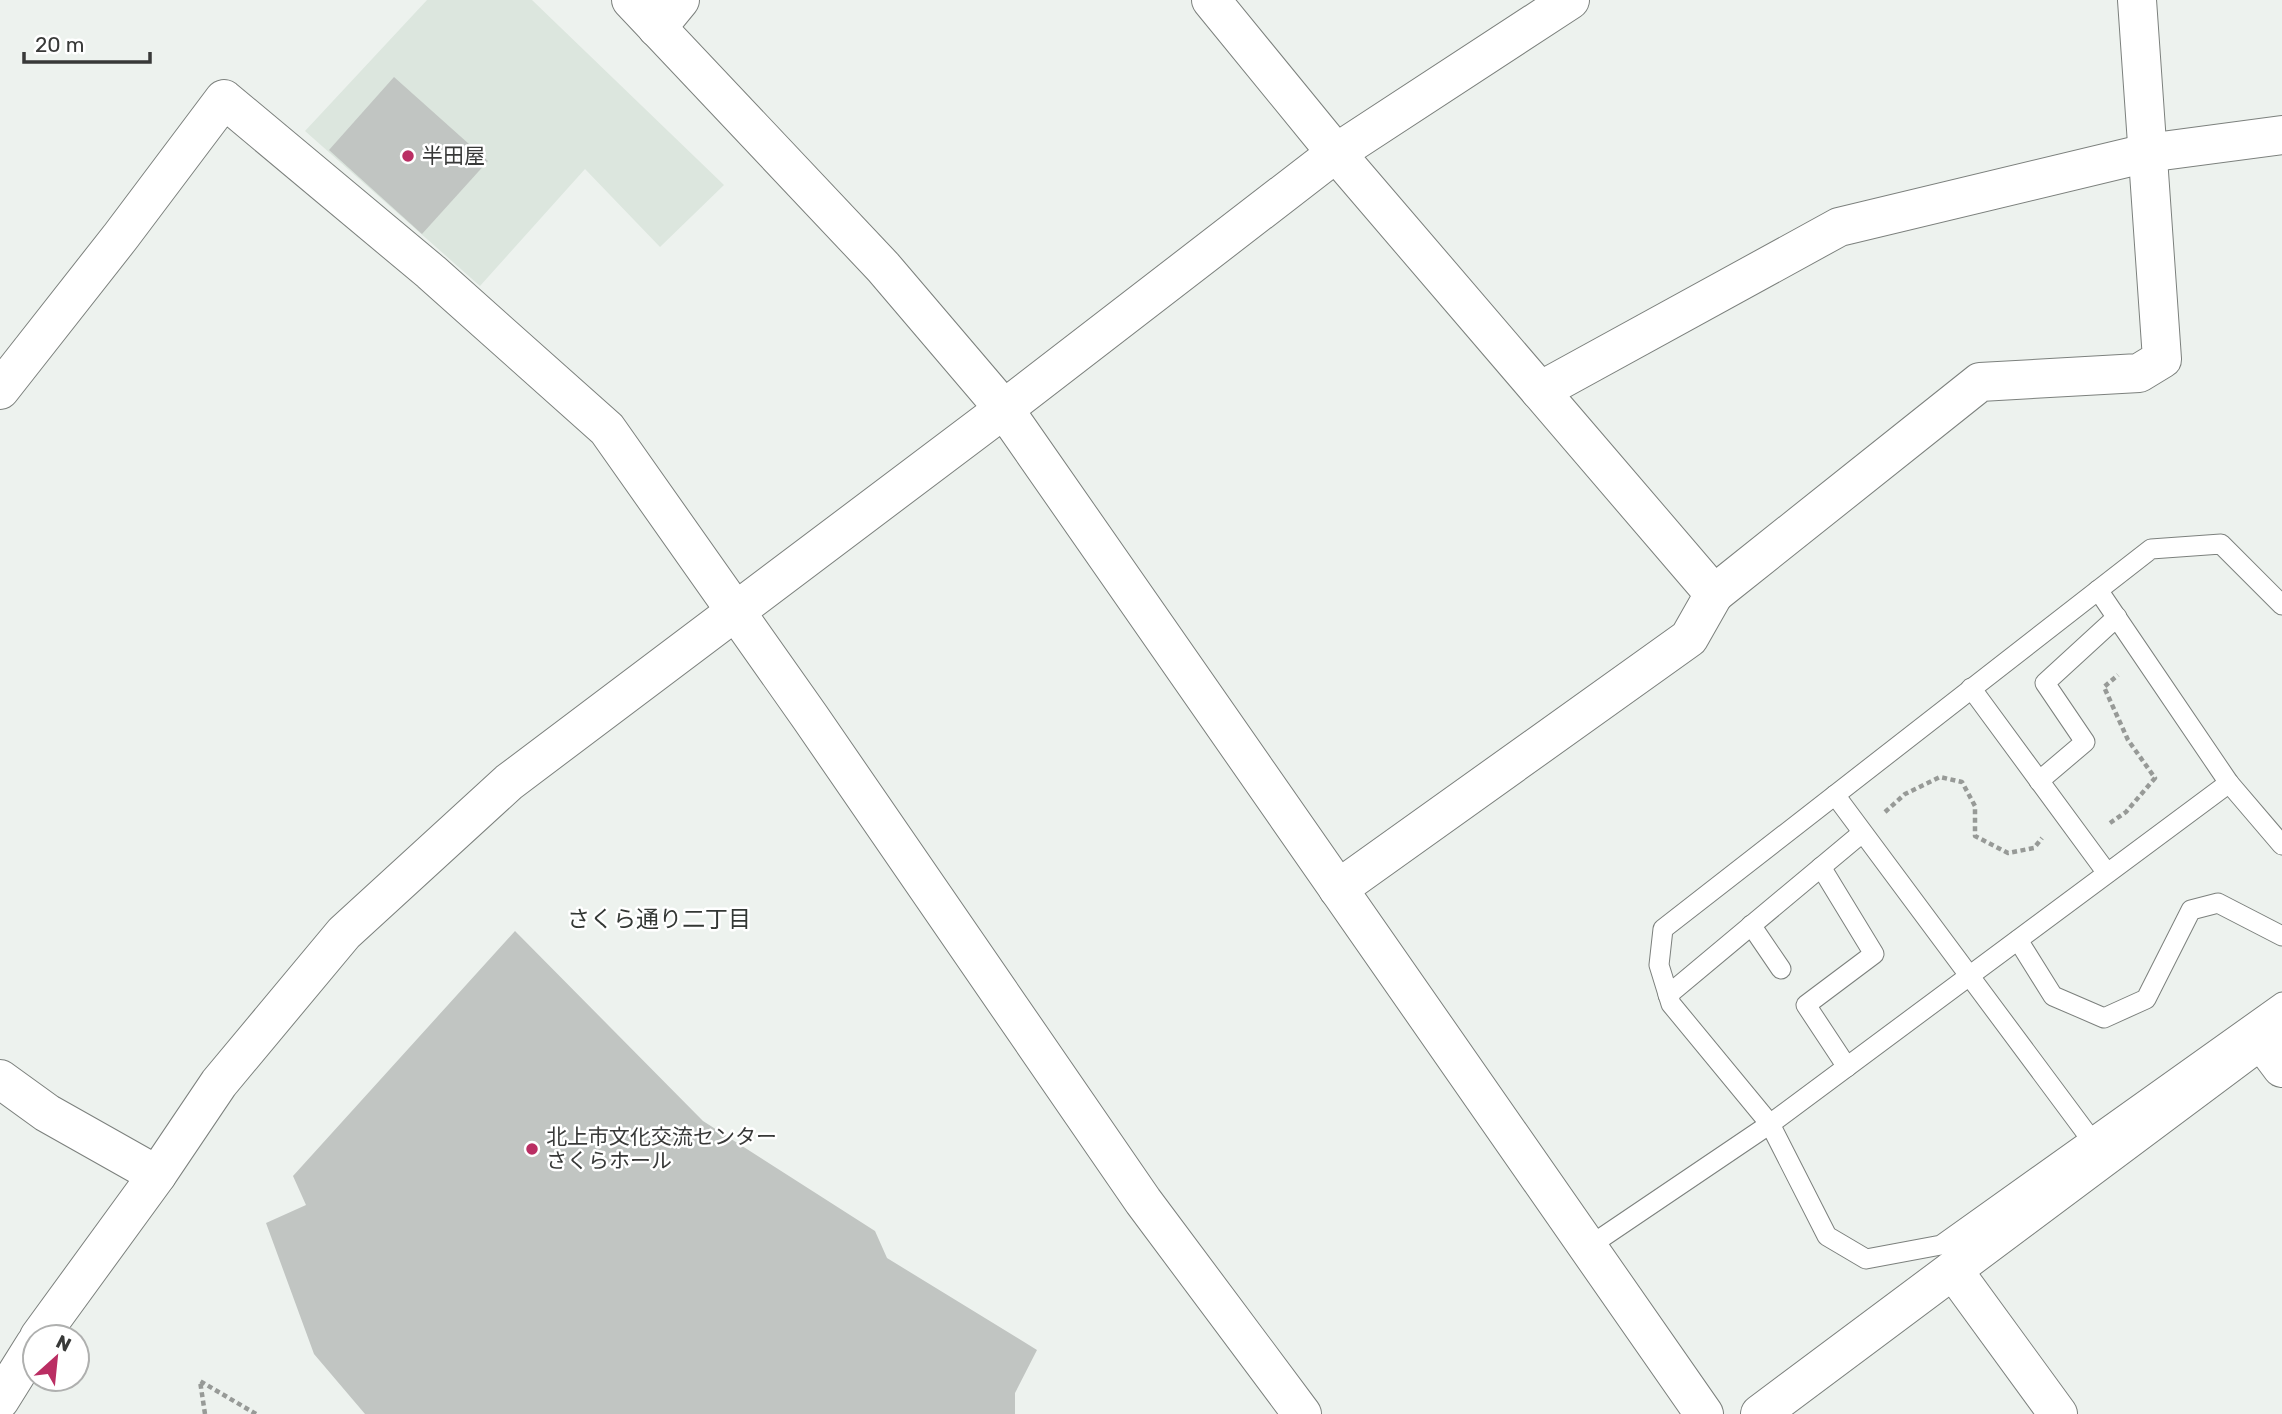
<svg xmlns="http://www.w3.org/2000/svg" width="2282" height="1414" font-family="Rubik,'Noto Sans JP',sans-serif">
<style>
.built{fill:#dce6de}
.building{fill:#c1c5c2}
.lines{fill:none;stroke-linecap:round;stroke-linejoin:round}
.lane-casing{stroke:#7c807d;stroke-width:21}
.street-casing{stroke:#7c807d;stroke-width:40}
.secondary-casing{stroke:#7c807d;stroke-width:40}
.path{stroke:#979a97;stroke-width:4.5;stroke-dasharray:5 3.5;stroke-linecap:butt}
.lane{stroke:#fff;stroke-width:19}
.street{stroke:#fff;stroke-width:38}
.secondary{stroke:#fff;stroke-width:38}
.poi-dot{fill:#ba2e63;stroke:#fff;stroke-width:2.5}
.labels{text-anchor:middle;stroke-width:5;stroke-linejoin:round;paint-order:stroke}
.poi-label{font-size:21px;fill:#383938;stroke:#fff;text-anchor:start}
.neighbourhood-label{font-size:23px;fill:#333734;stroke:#fff}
</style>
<rect width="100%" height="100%" fill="#edf2ee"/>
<!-- built -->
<polygon class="built" points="427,0 532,0 724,185 660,247 585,169 480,286 305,131"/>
<!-- building -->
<g class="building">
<polygon points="394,77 488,161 422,234 329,150"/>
<polygon points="515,931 703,1121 875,1231 887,1258 1037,1350 1015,1393 1015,1414 365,1414 314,1354 266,1223 306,1205 293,1176"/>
</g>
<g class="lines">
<!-- lane casing -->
<g class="lane-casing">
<g id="lane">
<polyline points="2098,590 2229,783 2282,845"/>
<polyline points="2282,605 2221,544 2151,549 1663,929 1659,965 1671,1004 1770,1124 1827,1236 1866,1259 1941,1245 2282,1002"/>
<polyline points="1971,688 2107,873"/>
<polyline points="2039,781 2085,742 2045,683 2117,617"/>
<polyline points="1835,795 2090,1138"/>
<polyline points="1821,867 1874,954 1806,1005 1847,1067"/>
<polyline points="1751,925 1781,969"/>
<polyline points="2018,940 2053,996 2104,1018 2146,999 2191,910 2218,903 2282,936"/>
<polyline points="1668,995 1862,833"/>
<polyline points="1588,1247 1770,1124 2229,783"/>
</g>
</g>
<!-- street casing -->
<g class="street-casing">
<g id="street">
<polyline points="1211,0 1336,153 1714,594 1689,638 1338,889"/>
<polyline points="657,28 680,0"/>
<polyline points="0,390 121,236 224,99 431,272 607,429 810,717 1143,1201 1302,1414"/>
<polyline points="1540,391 1839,227 2147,153 2282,135"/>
<polyline points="1714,594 1980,382 2139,373 2162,359 2137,0"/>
<polyline points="2261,1040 2282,1068"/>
<polyline points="0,1079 47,1113 157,1175"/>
<polyline points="1953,1270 2058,1414"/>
<polyline points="39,1337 157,1175 219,1083 344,933 509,782 1004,409 1336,153 1570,0"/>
<polyline points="0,1400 35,1344"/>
<polyline points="1760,1414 2282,1024"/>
</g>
</g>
<!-- secondary casing -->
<g class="secondary-casing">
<polyline id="secondary" points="631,0 883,267 1004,409 1704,1414"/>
</g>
<!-- path -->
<g class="path">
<polyline points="1885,812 1905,794 1940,777 1962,782 1975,806 1975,836 2008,853 2034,848 2042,838"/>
<polyline points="2110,823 2126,812 2155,778 2128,740 2104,687 2118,675"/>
<polyline points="205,1414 200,1381 256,1414"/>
</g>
<!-- lane -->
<use href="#lane" class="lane"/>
<!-- street -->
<use href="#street" class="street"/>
<!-- secondary -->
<use href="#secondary" class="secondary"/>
</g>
<!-- markers -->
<g class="poi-dot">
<circle cx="408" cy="156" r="7"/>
<circle cx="532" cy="1149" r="7"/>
</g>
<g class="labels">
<!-- poi labels -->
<g class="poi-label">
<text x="422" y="163">半田屋</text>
<text x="546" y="1144">北上市文化交流センター<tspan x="546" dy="24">さくらホール</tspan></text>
</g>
<!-- neighbourhood labels -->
<g class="neighbourhood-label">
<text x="659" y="927">さくら通り二丁目</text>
</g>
</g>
<!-- north arrow -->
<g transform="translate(56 1358) rotate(27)"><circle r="33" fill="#ffffff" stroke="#afb0af" stroke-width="2"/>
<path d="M0-5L12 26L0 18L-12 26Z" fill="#ba2e63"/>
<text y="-10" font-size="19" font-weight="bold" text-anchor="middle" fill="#383938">N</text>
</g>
<!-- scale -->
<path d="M24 52v10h126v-10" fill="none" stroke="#383938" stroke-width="3.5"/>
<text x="35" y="52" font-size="21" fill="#383938" stroke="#ffffff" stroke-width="5" paint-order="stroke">20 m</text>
</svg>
